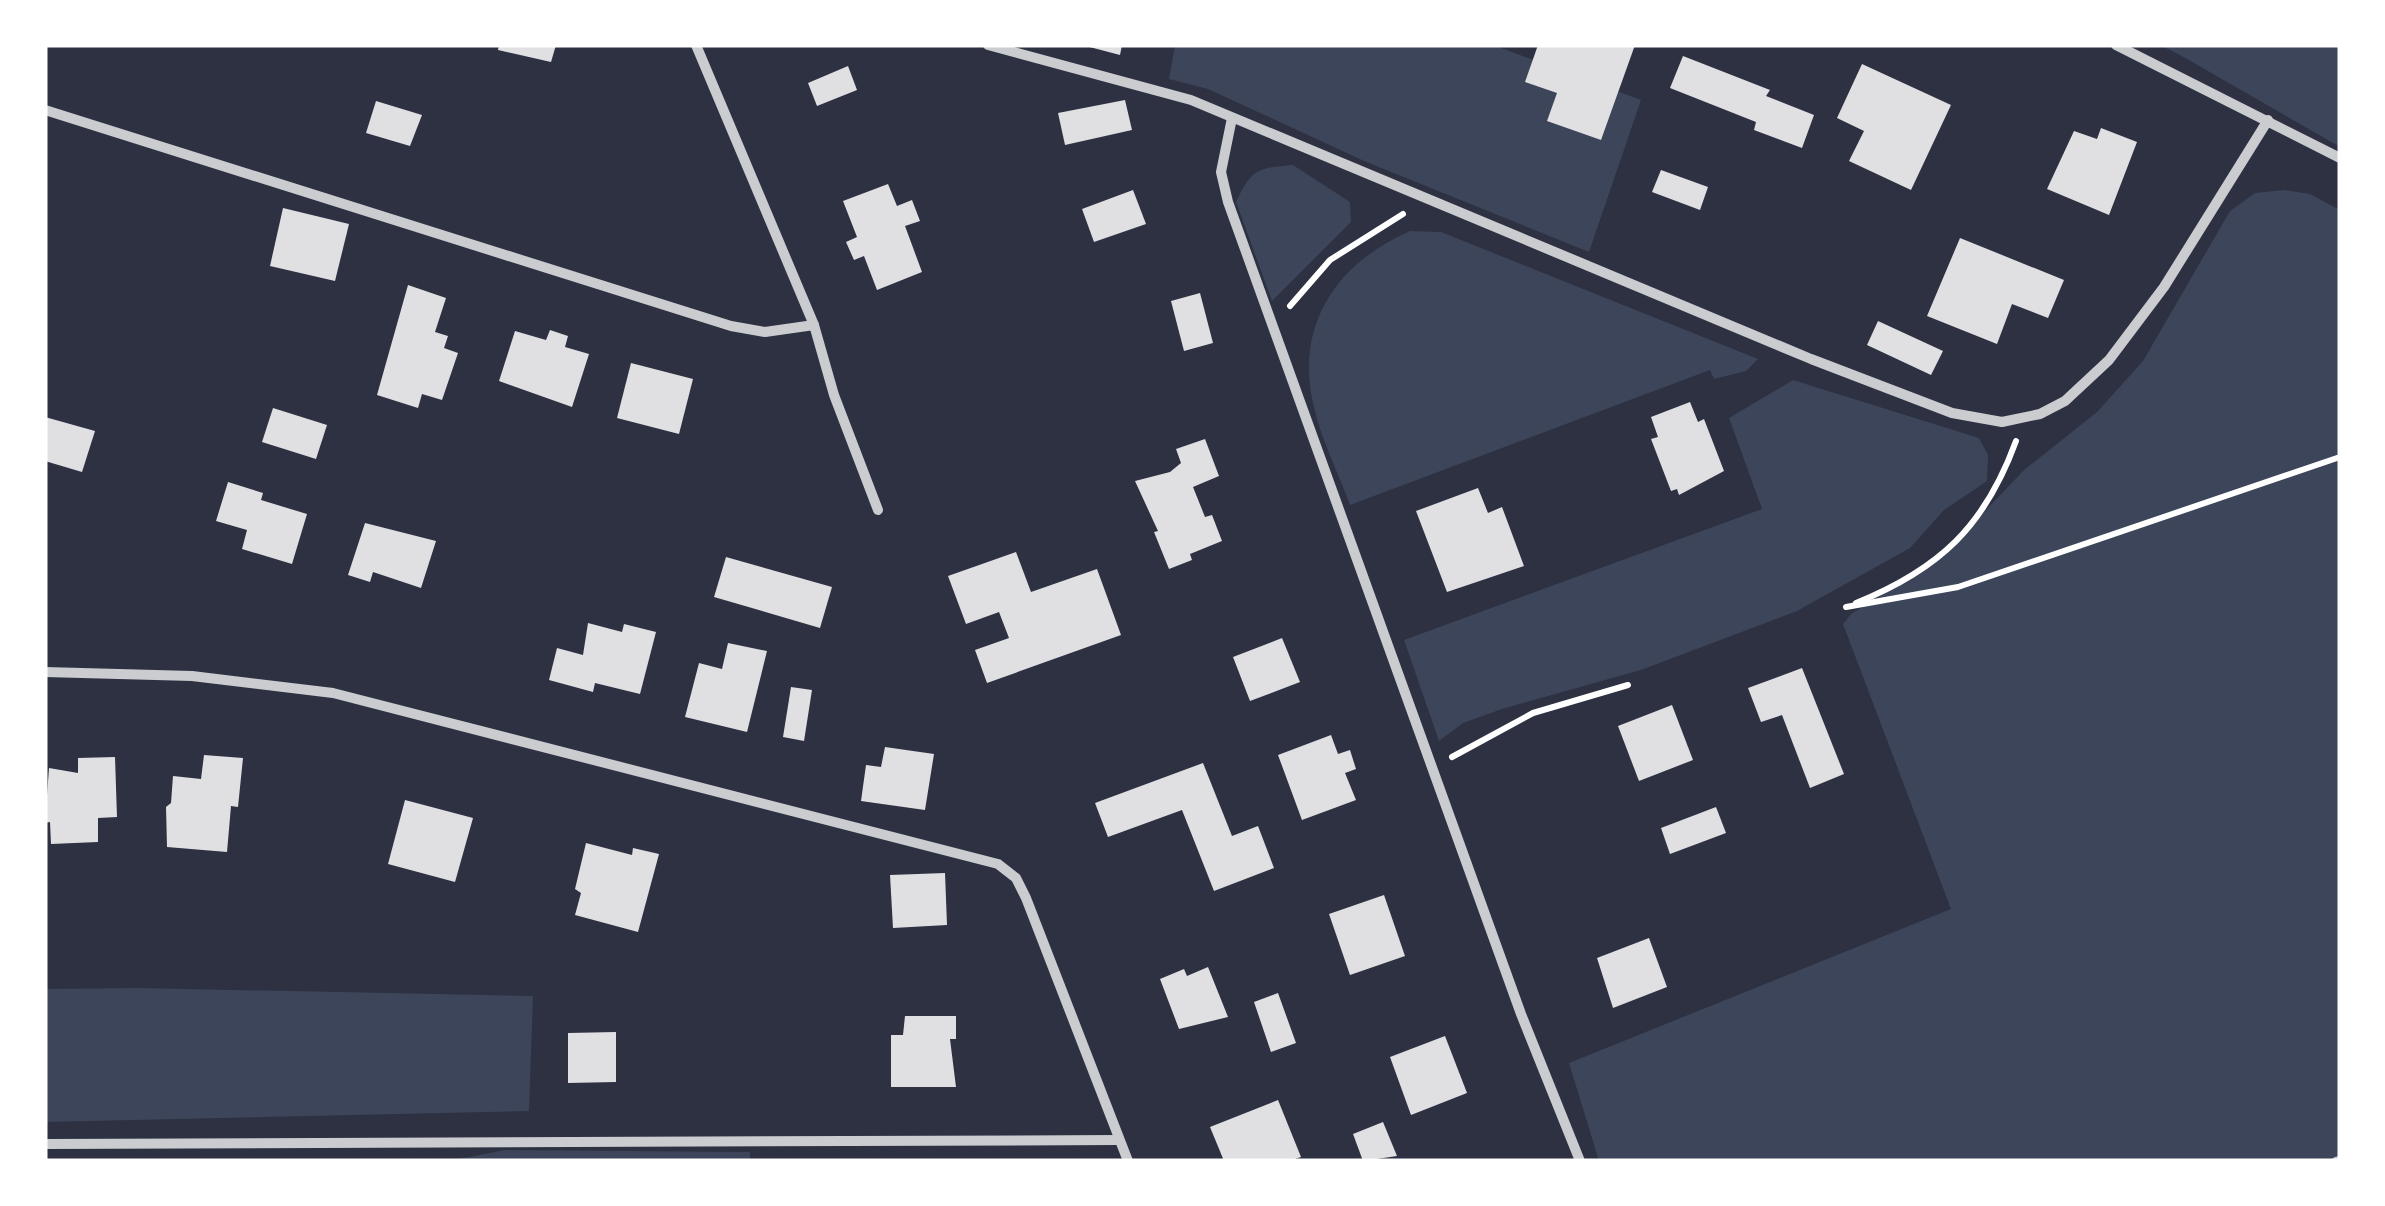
<svg xmlns="http://www.w3.org/2000/svg" width="2385" height="1206" font-family="'Source Serif 4',serif">
<style>
.green{fill:#3c4559}
.building{fill:#e0e0e3}
.lines{fill:none;stroke-linecap:round;stroke-linejoin:round}
.path{stroke:#fff;stroke-width:6}
.service{stroke:#caccd0;stroke-width:8}
.minor{stroke:#caccd0;stroke-width:10}
</style>
<rect width="100%" height="100%" fill="#2d3142"/>
<!-- green -->
<g class="green">
<polygon points="1175,45 1493,45 1641,100 1589,252 1364,161 1208,89 1169,79"/>
<polygon points="2160,45 2340,45 2340,147 2180,55"/>
<path d="M 1293,165 L 1350,202 L 1351,222 L 1272,301 L 1236,202 C 1252,168 1258,168 1293,165 Z"/>
<polygon points="2284,190 2310,194 2340,210 2340,1161 1599,1161 1569,1063 1951,909 1843,624 1851,614 1900,584 1964,533 2024,470 2097,412 2143,361 2230,211 2255,193"/>
<path d="M 1410,231 L 1441,232 L 1758,359 L 1746,371 L 1714,379 L 1710,370 L 1350,505 C 1338,472 1320,437 1313,403 C 1295,322 1339,262 1410,231 Z"/>
<polygon points="1793,380 1979,438 1988,455 1987,481 1944,510 1910,548 1797,611 1641,670 1502,709 1463,723 1439,741 1404,640 1762,509 1729,418"/>
<polygon points="137,988 533,996 529,1111 45,1122 45,989"/>
<polygon points="505,1150 750,1152 750,1161 448,1161"/>
</g>
<!-- building -->
<g class="building">
<polygon points="499,45 556,45 551,62 498,50"/>
<polygon points="1082,45 1122,45 1120,55"/>
<polygon points="1538,45 1635,45 1601,140 1547,121 1557,93 1525,82"/>
<polygon points="1683,56 1770,90 1766,96 1814,115 1802,148 1754,130 1756,122 1670,88"/>
<polygon points="1862,64 1951,105 1911,190 1849,161 1864,131 1837,118"/>
<polygon points="848,66 857,90 817,106 808,83"/>
<polygon points="1125,100 1132,130 1065,145 1058,113"/>
<polygon points="376,101 422,115 410,146 366,133"/>
<polygon points="2101,128 2137,142 2109,215 2047,189 2074,131 2097,139"/>
<polygon points="1661,170 1708,187 1700,210 1652,192"/>
<polygon points="888,184 897,206 912,200 920,221 905,226 922,272 877,290 864,256 854,260 846,242 857,237 843,201"/>
<polygon points="1133,190 1146,224 1094,242 1082,209"/>
<polygon points="283,208 349,224 335,281 270,266"/>
<polygon points="1960,238 2064,280 2048,318 2012,304 1997,344 1927,316"/>
<polygon points="408,285 446,298 435,332 448,336 444,348 458,353 442,400 422,394 418,408 377,395"/>
<polygon points="1200,293 1213,343 1184,351 1171,301"/>
<polygon points="1878,321 1943,351 1931,375 1867,345"/>
<polygon points="550,330 568,336 565,347 589,354 572,407 499,381 515,331 546,340"/>
<polygon points="631,363 693,379 679,434 617,418"/>
<polygon points="1690,402 1698,422 1704,419 1724,471 1679,495 1677,489 1671,491 1651,439 1658,437 1651,417"/>
<polygon points="273,408 327,425 316,459 262,442"/>
<polygon points="45,417 95,431 82,472 45,461"/>
<polygon points="1205,439 1219,476 1193,487 1205,517 1212,515 1222,541 1190,554 1192,560 1169,569 1154,532 1158,531 1135,481 1170,472 1181,463 1176,449"/>
<polygon points="228,482 263,493 261,500 307,514 292,564 242,549 247,530 216,521"/>
<polygon points="1478,488 1488,513 1502,507 1524,566 1447,592 1416,511"/>
<polygon points="365,523 436,541 421,588 373,572 370,582 348,575"/>
<polygon points="1016,552 1031,592 1097,569 1121,635 987,683 975,650 1009,638 999,612 966,624 948,576"/>
<polygon points="726,557 832,587 820,628 714,597"/>
<polygon points="588,623 622,632 624,624 656,632 640,694 595,683 593,692 549,680 557,648 583,655"/>
<polygon points="1282,638 1300,682 1250,701 1233,657"/>
<polygon points="728,643 767,651 747,732 685,717 699,663 722,669"/>
<polygon points="1802,668 1844,774 1810,788 1782,715 1761,722 1748,688"/>
<polygon points="791,687 812,690 804,741 783,737"/>
<polygon points="1672,705 1693,760 1639,781 1618,726"/>
<polygon points="1331,735 1338,754 1350,750 1356,769 1345,773 1356,800 1302,820 1278,755"/>
<polygon points="885,747 934,754 925,810 861,801 866,765 881,767"/>
<polygon points="204,755 243,758 238,807 231,806 227,852 167,847 166,807 171,803 173,776 201,779"/>
<polygon points="115,757 117,817 98,818 98,842 51,844 50,822 45,823 49,768 78,773 78,758"/>
<polygon points="1203,763 1232,836 1258,826 1274,868 1214,891 1182,810 1108,837 1095,803"/>
<polygon points="405,800 473,818 455,882 388,864"/>
<polygon points="1716,807 1726,833 1670,854 1661,828"/>
<polygon points="586,843 632,855 633,848 659,854 638,932 575,915 581,893 575,889"/>
<polygon points="945,873 947,925 893,928 890,875"/>
<polygon points="1384,895 1405,956 1350,975 1329,914"/>
<polygon points="1649,938 1667,987 1613,1008 1597,958"/>
<polygon points="1208,967 1228,1017 1179,1029 1160,979 1184,969 1187,976"/>
<polygon points="1278,993 1296,1043 1271,1052 1254,1002"/>
<polygon points="905,1016 956,1016 956,1039 950,1039 956,1087 891,1087 891,1035 903,1035"/>
<polygon points="616,1032 616,1082 568,1083 568,1033"/>
<polygon points="1445,1036 1467,1093 1411,1115 1390,1057"/>
<polygon points="1278,1100 1301,1157 1289,1161 1224,1161 1210,1127"/>
<polygon points="1383,1122 1397,1156 1363,1161 1353,1134"/>
</g>
<g class="lines">
<!-- path -->
<g class="path">
<polyline points="1290,306 1330,260 1403,214"/>
<path d="M 1856,603 C 1940,569 1985,526 2016,441"/>
<polyline points="1846,607 1958,587 2340,457"/>
<polyline points="1452,757 1533,713 1628,685"/>
</g>
<!-- service -->
<polyline class="service" points="2336,1161 2340,1160"/>
<!-- minor -->
<g class="minor">
<polyline points="696,45 814,325 834,395 878,510"/>
<polyline points="988,45 1191,100 1811,359 1952,413 2002,422 2040,414 2065,401 2109,360 2164,287 2268,120"/>
<polyline points="2116,45 2340,158"/>
<polyline points="45,110 731,326 765,332 814,325"/>
<polyline points="1232,118 1221,172 1228,202 1521,1014 1580,1161"/>
<polyline points="45,672 192,676 333,693 998,864 1016,878 1026,898 1128,1161"/>
<polyline points="45,1144 1119,1140"/>
</g>
</g>
<!-- border -->
<rect width="2385" height="1206" fill="none" stroke="#ffffff" stroke-width="95"/>
</svg>
